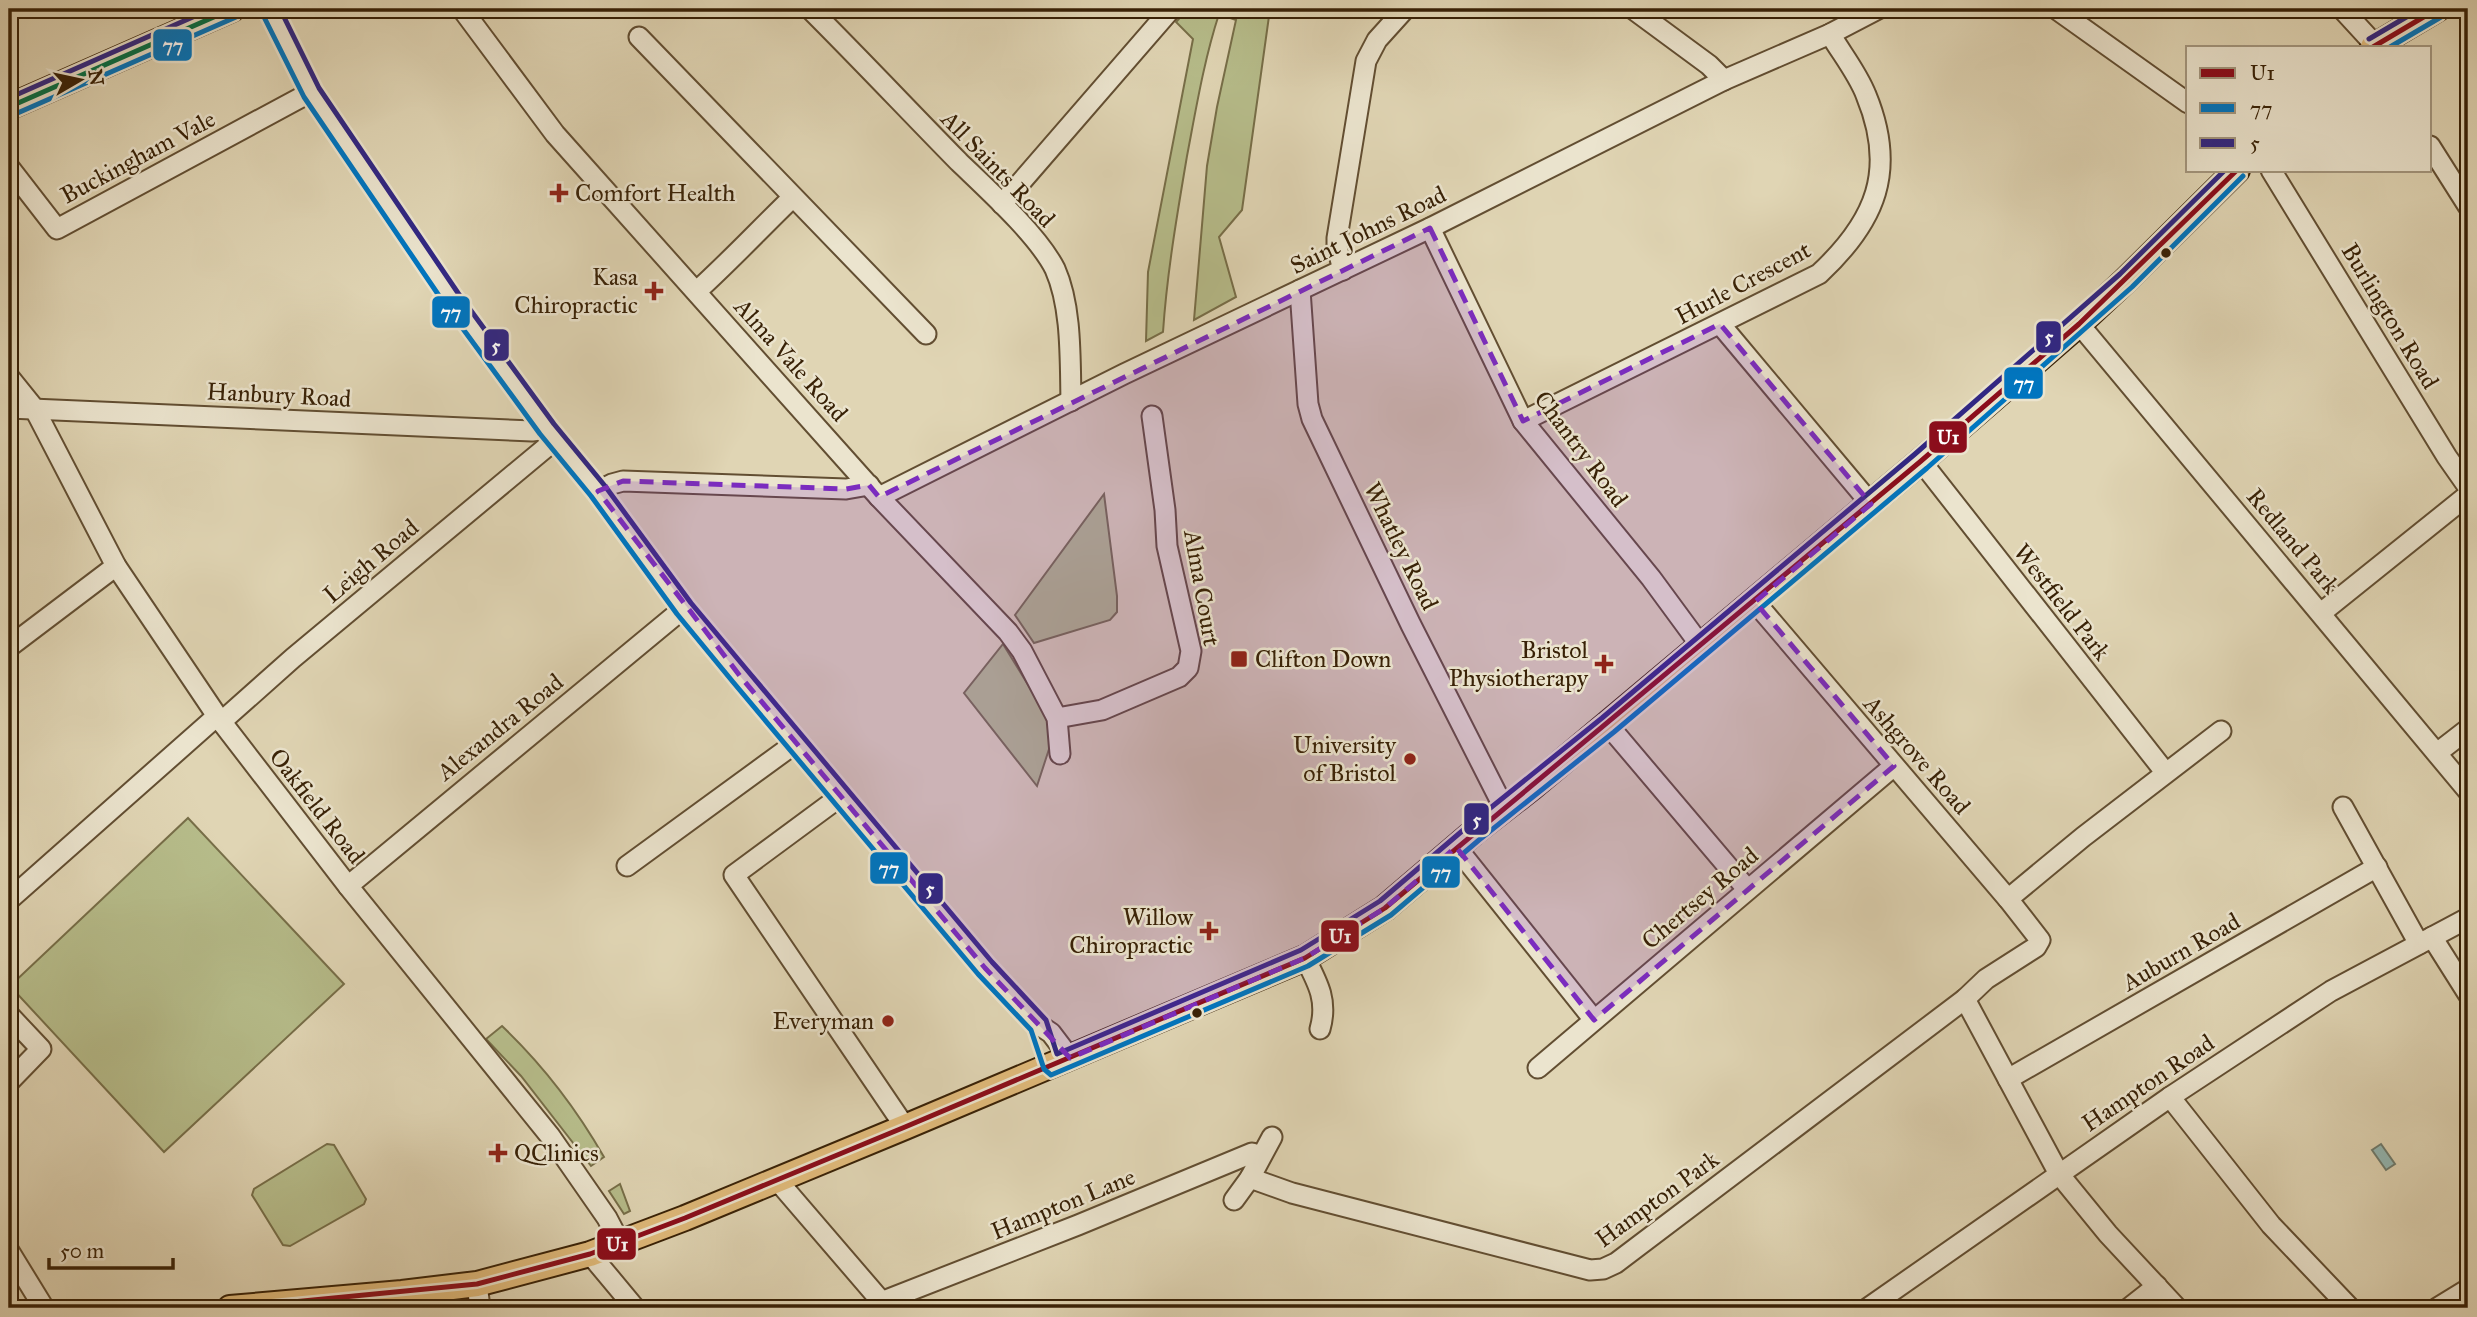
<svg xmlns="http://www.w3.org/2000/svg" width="2477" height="1317" font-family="'IM FELL Great Primer',serif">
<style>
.green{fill:#b6bc8a;stroke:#776e48;stroke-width:2}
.water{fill:#94b8b3;stroke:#6f7c6e;stroke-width:2}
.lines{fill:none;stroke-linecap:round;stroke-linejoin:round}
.minor-casing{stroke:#624e32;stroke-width:23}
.major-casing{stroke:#382106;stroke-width:28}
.minor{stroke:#ebe4ce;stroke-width:19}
.major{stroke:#e0ba7a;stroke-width:24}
.bus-1-casing{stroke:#ebe4ce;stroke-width:10}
.bus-2-casing{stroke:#ebe4ce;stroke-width:10}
.bus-3-casing{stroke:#ebe4ce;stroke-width:10}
.bus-4-casing{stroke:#ebe4ce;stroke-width:10}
.bus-1{stroke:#8b0d1b;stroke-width:5}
.bus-2{stroke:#0075bf;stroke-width:5}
.bus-3{stroke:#312783;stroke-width:5}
.bus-4{stroke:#016f45;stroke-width:5}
.marked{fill:#7b2cbf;fill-opacity:0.2;stroke:#7b2cbf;stroke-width:5;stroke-dasharray:14 9;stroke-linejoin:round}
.poi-dot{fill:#8f2418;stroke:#ebe4ce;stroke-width:2.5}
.bus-dot{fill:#382106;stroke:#ebe4ce;stroke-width:2.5}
.labels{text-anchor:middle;stroke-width:5;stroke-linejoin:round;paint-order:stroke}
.street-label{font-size:24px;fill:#382106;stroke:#ebe4ce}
.poi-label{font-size:24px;fill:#382106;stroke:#ebe4ce;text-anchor:end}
.line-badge{stroke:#ebe4ce;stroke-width:2.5}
.badge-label{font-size:19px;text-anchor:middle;font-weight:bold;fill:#fff}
</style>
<rect width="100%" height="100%" fill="#e0d5b4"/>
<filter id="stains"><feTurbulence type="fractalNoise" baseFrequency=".00286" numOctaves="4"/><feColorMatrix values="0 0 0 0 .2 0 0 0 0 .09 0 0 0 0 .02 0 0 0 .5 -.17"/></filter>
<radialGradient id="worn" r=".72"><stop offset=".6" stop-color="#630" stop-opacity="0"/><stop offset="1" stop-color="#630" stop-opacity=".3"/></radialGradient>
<!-- green -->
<g class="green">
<path d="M 1188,9 L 1270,9 L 1242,210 L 1219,237 L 1236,297 L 1194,320 L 1207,166 L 1217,107 L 1236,20 L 1219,14 C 1204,60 1196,109 1187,156 C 1177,215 1167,273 1163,332 L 1146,341 L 1148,272 L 1193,39 L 1176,22 Z"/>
<polygon points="1104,494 1117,596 1117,612 1110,620 1034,643 1015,615"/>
<polygon points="1003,644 1046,714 1051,743 1037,786 964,693"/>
<polygon points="188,818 344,984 164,1152 10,986"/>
<path d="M 502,1026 C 543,1065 576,1108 604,1157 L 591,1166 L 521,1076 L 486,1039 Z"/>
<polygon points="327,1144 334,1145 366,1199 364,1204 290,1246 283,1245 252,1195 254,1189"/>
<polygon points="620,1184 630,1211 624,1214 609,1191"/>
</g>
<!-- water -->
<polygon class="water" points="2381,1144 2395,1164 2386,1170 2372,1150"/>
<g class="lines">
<!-- minor casing -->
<g class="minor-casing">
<g id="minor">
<polyline points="270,9 311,92 451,298 547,429 598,491 684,608 740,676 985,968 1039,1025 1051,1033 1070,1058"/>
<polyline points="462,9 555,134 879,497 1008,632 1022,651 1057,718 1060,754"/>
<path d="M 810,9 C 860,59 909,111 959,162 C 987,189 1038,235 1055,269 C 1072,307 1070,360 1071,401"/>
<polyline points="1633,9 1709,65 1724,80"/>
<polyline points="2056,9 2188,103"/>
<polyline points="2342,9 2376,46"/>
<polyline points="639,37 926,334"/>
<polyline points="2430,146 2468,206"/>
<polyline points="9,167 57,229 311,92"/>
<polyline points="2271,170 2447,457 2468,487"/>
<polyline points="1002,204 1171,9"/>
<polyline points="1430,228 1523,421 1651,578 1701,646"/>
<polyline points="1343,270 1337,247 1337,238 1366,61 1377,40 1405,9"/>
<polyline points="1300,290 1308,404 1312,419 1411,625 1504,808"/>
<path d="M 697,291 C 730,261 760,229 792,198"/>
<polyline points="1720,324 1871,504"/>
<polyline points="2079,324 2468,791"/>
<polyline points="9,377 34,408 116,566 217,716 348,886 550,1136 607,1218 620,1243"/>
<polyline points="9,408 532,431 547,429"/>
<path d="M 1523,421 L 1819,274 C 1876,221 1897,170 1866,95 C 1858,74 1842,54 1830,34"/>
<polyline points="1921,461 2165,772"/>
<polyline points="598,491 612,484 623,481 846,489 869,485"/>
<polyline points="879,497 1124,374 1430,228 1724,80 1830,34 1878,9"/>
<polyline points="2321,613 2468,495"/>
<polyline points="9,647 116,566"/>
<polyline points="1057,718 1102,710 1179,677 1188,668 1191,651 1167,546 1165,510 1152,416"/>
<polyline points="221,722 293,658 555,440"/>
<polyline points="1608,725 1747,889"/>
<polyline points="2437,753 2468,729"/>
<polyline points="841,796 734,875 905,1127"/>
<polyline points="2343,807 2419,944"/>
<polyline points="1456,847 1594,1020"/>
<polyline points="627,866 797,742"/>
<polyline points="348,886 684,608"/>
<polyline points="2008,899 2083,837 2221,731"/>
<polyline points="9,900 217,716"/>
<polyline points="2432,937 2468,994"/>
<path d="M 1305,958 C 1318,983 1328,1001 1320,1029"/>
<polyline points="1965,999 2059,1174 2108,1234 2177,1308"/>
<polyline points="9,1015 41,1049 9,1082"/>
<polyline points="1538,1068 1894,766"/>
<polyline points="2008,1079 2377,867"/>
<polyline points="2170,1097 2271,1225 2350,1308"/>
<polyline points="1250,1178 1292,1193 1590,1270 1603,1269 1616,1263 1965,999 1986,979 2036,947 2040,940 2008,899 1755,602"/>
<polyline points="777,1180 887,1308"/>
<polyline points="1234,1200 1250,1178 1272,1137"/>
<polyline points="9,1251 44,1308"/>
<polyline points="590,1254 635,1308"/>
<polyline points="477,1284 480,1308"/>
<polyline points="881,1302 1078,1225 1252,1153 1261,1156"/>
<polyline points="1868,1308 2170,1097 2331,991 2468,918"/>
<polyline points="2129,1308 2157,1286"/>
<polyline points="2437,1308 2468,1289"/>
</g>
</g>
<!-- major casing -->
<g class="major-casing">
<g id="major">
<polyline points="2373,47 2437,9"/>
<polyline points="9,107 232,9"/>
<polyline points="230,1308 402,1293 477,1284 590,1254 685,1218 905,1127 1305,958 1385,908 1473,833 1531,788 1921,461 2079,324 2126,280 2237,170"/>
</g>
</g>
<!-- minor -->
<use href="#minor" class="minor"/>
<!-- major -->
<use href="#major" class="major"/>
<!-- bus-1 casing -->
<g class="bus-1-casing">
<g id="bus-1">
<polyline points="2373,47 2437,9"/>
<polyline points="230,1308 477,1284 590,1254 685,1218 905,1127 1305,958 1385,908 1921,461 2079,324 2237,170"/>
</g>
</g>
<!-- bus-2 casing -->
<g class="bus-2-casing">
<g id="bus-2">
<polyline points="262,13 304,97 444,303 540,434 591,496 677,614 733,682 978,974 1031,1030 1044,1069 1051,1075 1308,966 1391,915 1479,840 1614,732 1927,468 2132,287 2243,176"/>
<polyline points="2390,47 2441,17"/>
<polyline points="13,115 236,17"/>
</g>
</g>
<!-- bus-3 casing -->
<g class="bus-3-casing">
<g id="bus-3">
<polyline points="280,9 319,88 458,293 554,424 605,486 691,603 747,670 992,962 1046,1020 1057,1054 1301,950 1380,901 1468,826 1602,718 1915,454 2120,274 2225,170"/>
<polyline points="2369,39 2420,9"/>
<polyline points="9,98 211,9"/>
</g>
</g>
<!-- bus-4 casing -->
<g class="bus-4-casing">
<polyline id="bus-4" points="9,107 232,9"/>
</g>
<!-- bus-1 -->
<use href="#bus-1" class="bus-1"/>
<!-- bus-2 -->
<use href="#bus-2" class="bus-2"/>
<!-- bus-3 -->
<use href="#bus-3" class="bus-3"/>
<!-- bus-4 -->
<use href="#bus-4" class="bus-4"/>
</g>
<!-- marked area -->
<path class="marked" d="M 1430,228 L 1523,421 L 1720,324 L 1871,504 L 1755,602 L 1894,766 L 1594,1020 L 1456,847 L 1385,908 L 1305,958 L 1070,1058 L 985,968 L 740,676 L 598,491 L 623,481 L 846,489 L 869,485 L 879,497 Z"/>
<!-- markers -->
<g class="poi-dot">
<path d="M555.5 182.5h7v7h7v7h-7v7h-7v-7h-7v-7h7z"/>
<path d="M650.5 280.5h7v7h7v7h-7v7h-7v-7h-7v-7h7z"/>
<rect x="1230" y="650" width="18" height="18" rx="3.5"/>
<path d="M1600.5 653.5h7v7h7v7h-7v7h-7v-7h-7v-7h7z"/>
<circle cx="1410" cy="759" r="7"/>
<path d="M1205.5 920.5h7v7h7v7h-7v7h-7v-7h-7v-7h7z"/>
<circle cx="888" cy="1021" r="7"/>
<path d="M494.5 1142.5h7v7h7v7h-7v7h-7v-7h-7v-7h7z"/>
</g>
<g class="bus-dot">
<circle cx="2166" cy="253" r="6"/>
<circle cx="1197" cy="1013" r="6"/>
</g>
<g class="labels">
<!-- street labels -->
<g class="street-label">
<text transform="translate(138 157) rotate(-28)" y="8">Buckingham Vale</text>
<text transform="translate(998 169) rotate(46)" y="8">All Saints Road</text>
<text transform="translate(1368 230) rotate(-26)" y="8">Saint Johns Road</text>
<text transform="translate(1743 283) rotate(-28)" y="8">Hurle Crescent</text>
<text transform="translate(2390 316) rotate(59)" y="8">Burlington Road</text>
<text transform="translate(791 360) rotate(48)" y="8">Alma Vale Road</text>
<text transform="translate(279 395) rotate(3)" y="8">Hanbury Road</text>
<text transform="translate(1581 449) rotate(53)" y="8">Chantry Road</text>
<text transform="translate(2293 541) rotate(50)" y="8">Redland Park</text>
<text transform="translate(1401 546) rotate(64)" y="8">Whatley Road</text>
<text transform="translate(371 561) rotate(-40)" y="8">Leigh Road</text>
<text transform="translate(1202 588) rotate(80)" y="8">Alma Court</text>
<text transform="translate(2062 602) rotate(52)" y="8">Westfield Park</text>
<text transform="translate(500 727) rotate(-39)" y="8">Alexandra Road</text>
<text transform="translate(1917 755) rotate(49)" y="8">Ashgrove Road</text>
<text transform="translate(317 806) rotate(52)" y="8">Oakfield Road</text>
<text transform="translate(1700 898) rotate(-40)" y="8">Chertsey Road</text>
<text transform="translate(2181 952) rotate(-30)" y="8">Auburn Road</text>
<text transform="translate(2148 1083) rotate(-34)" y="8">Hampton Road</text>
<text transform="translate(1657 1199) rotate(-36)" y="8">Hampton Park</text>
<text transform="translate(1063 1204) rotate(-22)" y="8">Hampton Lane</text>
</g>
<!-- poi labels -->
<g class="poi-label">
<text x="575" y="201" text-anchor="start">Comfort Health</text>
<text x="638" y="285">Kasa<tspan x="638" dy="28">Chiropractic</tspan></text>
<text x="1588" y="658">Bristol<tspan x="1588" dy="28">Physiotherapy</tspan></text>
<text x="1255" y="667" text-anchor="start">Clifton Down</text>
<text x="1396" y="753">University<tspan x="1396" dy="28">of Bristol</tspan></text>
<text x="1193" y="925">Willow<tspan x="1193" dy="28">Chiropractic</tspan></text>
<text x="874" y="1029">Everyman</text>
<text x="514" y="1161" text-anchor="start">QClinics</text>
</g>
</g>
<g class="line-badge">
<rect x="152" y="28" width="41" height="34" rx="7" fill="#0075bf"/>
<rect x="431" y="295" width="40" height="34" rx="7" fill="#0075bf"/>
<rect x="2035" y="320" width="27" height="34" rx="7" fill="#312783"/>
<rect x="483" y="328" width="27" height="34" rx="7" fill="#312783"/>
<rect x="2003" y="366" width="41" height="34" rx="7" fill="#0075bf"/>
<rect x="1928" y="420" width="40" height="34" rx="7" fill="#8b0d1b"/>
<rect x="1463" y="802" width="27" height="34" rx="7" fill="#312783"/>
<rect x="869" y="851" width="40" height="34" rx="7" fill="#0075bf"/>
<rect x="1421" y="855" width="40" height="34" rx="7" fill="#0075bf"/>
<rect x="917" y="872" width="27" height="33" rx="7" fill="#312783"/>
<rect x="1320" y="919" width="40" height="34" rx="7" fill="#8b0d1b"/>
<rect x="596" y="1227" width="41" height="34" rx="7" fill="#8b0d1b"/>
</g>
<g class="badge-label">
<text x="173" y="52">77</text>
<text x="451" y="319">77</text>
<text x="2049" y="343">5</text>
<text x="496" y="352">5</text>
<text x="2024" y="390">77</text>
<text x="1948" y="444">U1</text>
<text x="1477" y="826">5</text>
<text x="889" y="875">77</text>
<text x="1441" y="879">77</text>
<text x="930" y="895">5</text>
<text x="1340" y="943">U1</text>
<text x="617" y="1251">U1</text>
</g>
<!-- margin -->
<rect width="2477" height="1317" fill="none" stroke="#e0d5b4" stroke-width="35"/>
<rect x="10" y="10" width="2456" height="1296" fill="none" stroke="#382106" stroke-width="3.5"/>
<rect x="18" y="18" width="2442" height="1282" fill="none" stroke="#382106" stroke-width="2"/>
<!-- legend -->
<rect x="2186" y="46" width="245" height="126" fill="#ebe4ce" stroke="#a3967e" stroke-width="2"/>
<rect x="2200" y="68" width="35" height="10" fill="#8b0d1b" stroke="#a3967e" stroke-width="2"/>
<text x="2250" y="80" font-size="21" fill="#382106">U1</text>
<rect x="2200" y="103" width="35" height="10" fill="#0075bf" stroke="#a3967e" stroke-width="2"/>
<text x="2250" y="116" font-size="21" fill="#382106">77</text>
<rect x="2200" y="138" width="35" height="10" fill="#312783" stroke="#a3967e" stroke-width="2"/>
<text x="2250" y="150" font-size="21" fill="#382106">5</text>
<!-- north arrow -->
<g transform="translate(80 80) rotate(81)" stroke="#ebe4ce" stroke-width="5" paint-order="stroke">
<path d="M0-5L12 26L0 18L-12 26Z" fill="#382106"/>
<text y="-10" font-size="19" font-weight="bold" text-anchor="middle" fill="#382106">N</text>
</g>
<!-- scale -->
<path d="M49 1258v10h124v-10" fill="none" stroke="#382106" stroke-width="3.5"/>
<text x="60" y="1258" font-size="21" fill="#382106" stroke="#ebe4ce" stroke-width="5" paint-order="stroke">50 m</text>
<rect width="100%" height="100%" filter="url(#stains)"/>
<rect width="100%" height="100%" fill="url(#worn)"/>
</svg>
